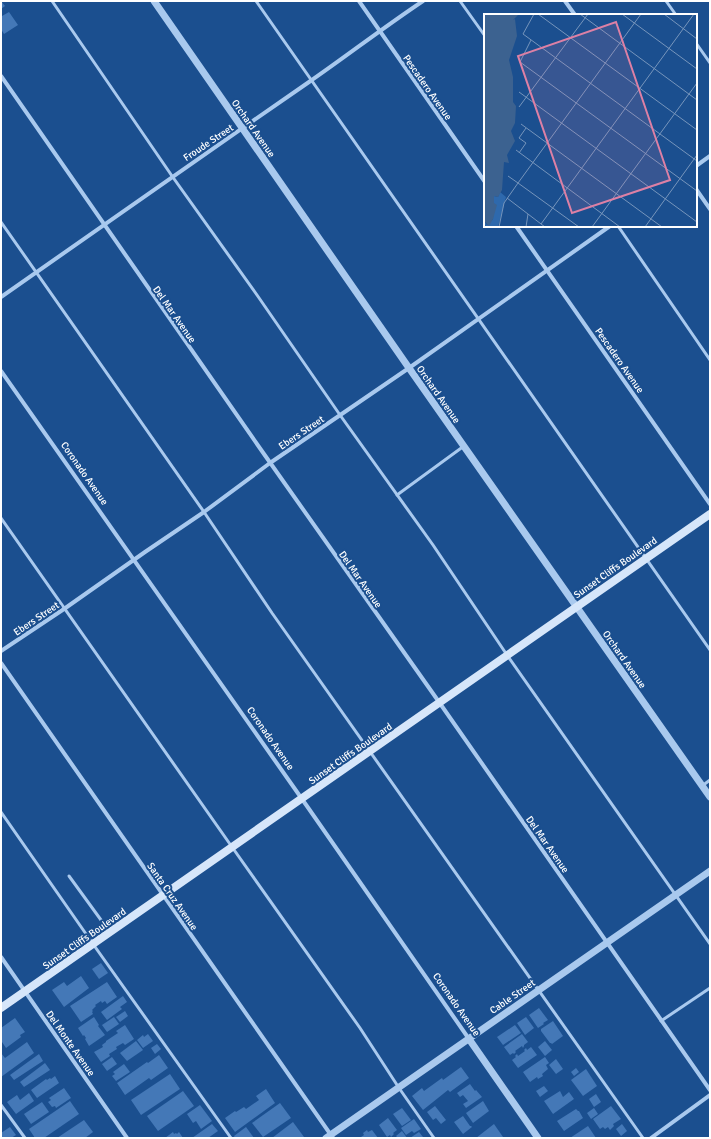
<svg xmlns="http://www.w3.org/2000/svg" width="711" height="1139" font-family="Signika,sans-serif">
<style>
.building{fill:#4478b7}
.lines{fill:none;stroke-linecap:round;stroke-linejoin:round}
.service{stroke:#a9c9ee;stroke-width:3}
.minor{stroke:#a9c9ee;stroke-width:4}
.tertiary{stroke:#a9c9ee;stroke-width:7}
.secondary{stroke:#d6e6fa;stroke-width:8}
.labels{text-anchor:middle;stroke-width:4;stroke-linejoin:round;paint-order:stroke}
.street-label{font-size:10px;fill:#fff;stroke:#1b4f8f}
.inset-road{fill:none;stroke:#7695bc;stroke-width:1}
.view{fill:#dd80a5;fill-opacity:0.15;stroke:#dd80a5;stroke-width:2}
.inset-edge{fill:none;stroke:#fff;stroke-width:2}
</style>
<rect width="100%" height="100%" fill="#1b4f8f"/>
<!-- building -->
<g class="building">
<polygon points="1,1 5,6 1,9"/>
<polygon points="9,12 18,25 4,34 1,29 1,14 2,16"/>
<polygon points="101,963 108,973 99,979 92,969"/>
<polygon points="81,976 89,988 64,1007 52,990 64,982 67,986"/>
<polygon points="107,982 117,997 107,1004 105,1001 102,1003 101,1001 95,1005 96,1006 92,1010 93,1011 92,1012 93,1014 81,1022 70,1006"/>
<polygon points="123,996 127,1002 120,1007 122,1009 107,1020 101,1012"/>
<polygon points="539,1008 548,1020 543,1023 544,1024 538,1028 529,1015"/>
<polygon points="125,1011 128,1016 120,1022 116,1017"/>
<polygon points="94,1017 99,1025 98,1026 105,1035 89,1046 85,1039 86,1038 84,1035 83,1036 78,1028"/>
<polygon points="114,1017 119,1024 107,1032 102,1025"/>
<polygon points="526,1017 534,1028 525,1035 517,1023"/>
<polygon points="15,1018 25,1032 20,1035 21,1037 6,1048 2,1042 1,1043 1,1028"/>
<polygon points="553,1021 563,1036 552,1044 551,1043 550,1043 541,1031 541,1029"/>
<polygon points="125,1025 134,1039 125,1045 123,1043 116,1047 117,1049 109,1054 110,1056 101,1062 94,1052 103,1047 102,1045 106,1042 106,1041 118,1033 116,1031"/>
<polygon points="515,1025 521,1033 503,1045 497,1037"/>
<polygon points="148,1034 153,1041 143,1048 137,1040 143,1035 144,1037"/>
<polygon points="522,1034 528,1042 524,1045 524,1046 523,1048 522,1046 515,1051 516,1052 514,1054 513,1053 510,1055 504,1047"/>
<polygon points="136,1041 143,1050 127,1061 120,1053"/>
<polygon points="545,1041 552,1050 545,1056 538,1047"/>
<polygon points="27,1042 34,1053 1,1077 1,1053 5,1058"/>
<polygon points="157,1044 161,1049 155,1054 151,1048"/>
<polygon points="531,1047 537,1055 518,1068 512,1060 516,1057 515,1056 517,1054 518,1056 525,1051 524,1050 526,1048 527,1050"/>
<polygon points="39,1054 43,1061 14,1080 10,1075"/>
<polygon points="159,1055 168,1068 151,1080 149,1078 125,1095 117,1083 147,1062 148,1063"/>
<polygon points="112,1057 117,1064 107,1071 102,1064"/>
<polygon points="545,1057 549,1063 546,1065 548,1069 542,1074 543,1076 538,1079 537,1077 530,1082 523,1072"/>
<polygon points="556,1059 563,1069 556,1074 549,1065"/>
<polygon points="45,1063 50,1070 24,1087 20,1082"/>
<polygon points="124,1064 130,1072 116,1081 112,1076 115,1074 113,1072"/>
<polygon points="461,1067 469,1078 450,1092 448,1090 423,1110 412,1096 422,1088 424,1091 442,1078 443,1080"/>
<polygon points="576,1068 579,1072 574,1076 571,1072"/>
<polygon points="586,1069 597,1086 583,1096 571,1080"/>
<polygon points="170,1074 180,1089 141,1115 131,1100"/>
<polygon points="55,1076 59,1083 37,1098 31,1090 46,1079 47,1080 50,1078 51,1079"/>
<polygon points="470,1084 475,1091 476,1090 482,1097 466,1108 463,1104 468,1101 463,1095 460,1097 457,1093"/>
<polygon points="544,1086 548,1091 540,1097 536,1091"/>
<polygon points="64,1088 71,1098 56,1108 55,1106 52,1107 48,1102 51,1100 49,1098"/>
<polygon points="266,1089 275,1103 235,1132 225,1118 235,1111 236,1112 244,1107 246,1109 259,1100 256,1096"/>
<polygon points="183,1091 194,1106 158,1131 147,1116"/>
<polygon points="560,1091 563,1097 569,1092 574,1099 553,1114 544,1101"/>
<polygon points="29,1093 34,1101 16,1114 7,1102 17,1095 20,1100"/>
<polygon points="596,1094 601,1102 594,1107 589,1099"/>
<polygon points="70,1101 79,1114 44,1138 35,1138 29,1129"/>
<polygon points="483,1101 489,1111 473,1123 466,1113"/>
<polygon points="42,1102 49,1112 31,1124 24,1114"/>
<polygon points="280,1103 291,1118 263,1137 252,1123"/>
<polygon points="200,1105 212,1121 201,1129 196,1121 193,1123 187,1114"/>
<polygon points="435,1106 446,1120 441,1124 436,1118 433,1120 427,1112"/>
<polygon points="611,1106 621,1119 613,1124 614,1126 610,1130 608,1127 605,1129 603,1127 600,1129 593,1119"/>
<polygon points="402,1108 411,1120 402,1126 393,1114"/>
<polygon points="594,1108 598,1114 591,1119 587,1113"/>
<polygon points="576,1109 578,1111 579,1111 583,1118 564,1131 557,1121"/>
<polygon points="463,1116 470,1126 471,1126 472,1127 463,1134 454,1122"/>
<polygon points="388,1118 397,1130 393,1133 394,1134 391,1137 390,1135 387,1137 379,1125"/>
<polygon points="414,1119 421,1129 414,1133 412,1131 406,1135 401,1128"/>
<polygon points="84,1120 93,1132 85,1138 57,1138"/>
<polygon points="293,1122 304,1137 303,1138 272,1138"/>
<polygon points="212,1124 218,1131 208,1138 192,1138"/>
<polygon points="494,1124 503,1137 501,1138 476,1138"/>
<polygon points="622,1124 627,1131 621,1136 616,1129"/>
<polygon points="588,1126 596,1138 570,1138"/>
<polygon points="10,1127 16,1135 11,1138 1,1138 1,1133"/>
<polygon points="246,1127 254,1138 235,1138 234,1136"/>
<polygon points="367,1130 368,1132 372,1130 378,1138 362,1138 361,1137 364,1135 363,1133"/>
<polygon points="402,1131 407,1138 398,1138 396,1136"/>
<polygon points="173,1132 174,1134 176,1133 177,1134 179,1132 183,1138 165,1138"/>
<polygon points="419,1132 423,1137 421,1138 410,1138"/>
</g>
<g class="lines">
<!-- service -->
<g class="service">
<polyline points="52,1 172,176 257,295 340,415 433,545 507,655 710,944"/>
<polyline points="256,1 710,650"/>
<polyline points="460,1 485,36"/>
<polyline points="666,1 676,15"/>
<polyline points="696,43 710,63"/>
<polyline points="1,222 204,512 272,613 643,1138"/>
<polyline points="618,226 710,360"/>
<polyline points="397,495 464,446"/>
<polyline points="1,518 232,847 360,1028 399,1088 434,1138"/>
<polyline points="702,786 710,780"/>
<polyline points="1,812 93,944 231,1138"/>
<polyline points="69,876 109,931"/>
<polyline points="661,1021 710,988"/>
<polyline points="1,1105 25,1138"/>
</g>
<!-- minor -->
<g class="minor">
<polyline points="359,1 485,182"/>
<polyline points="565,1 575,15"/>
<polyline points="1,76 264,454 439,702 710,1090"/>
<polyline points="696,166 710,156"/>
<polyline points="696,189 710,209"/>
<polyline points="516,226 710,504"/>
<path d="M 1,297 C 104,225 206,153 309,82 C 348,55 384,27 423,1"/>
<polyline points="1,371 309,809 469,1039"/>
<polyline points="1,651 64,609 145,552 204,512 270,463 409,368 610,226"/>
<polyline points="1,663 333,1138"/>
<polyline points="1,957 127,1138"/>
<polyline points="651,1138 710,1095"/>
</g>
<!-- tertiary -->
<g class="tertiary">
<polyline points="154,1 409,368 710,797"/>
<polyline points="469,1039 538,1138"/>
<polyline points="326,1138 710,871"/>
</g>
<!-- secondary -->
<polyline class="secondary" points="1,1008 710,514"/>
</g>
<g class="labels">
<!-- street labels -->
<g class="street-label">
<text transform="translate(428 87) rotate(55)" y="4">Pescadero Avenue</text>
<text transform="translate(254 128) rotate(55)" y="4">Orchard Avenue</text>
<text transform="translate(208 142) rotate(-34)" y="4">Froude Street</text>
<text transform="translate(175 314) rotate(55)" y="4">Del Mar Avenue</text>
<text transform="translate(620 360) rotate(55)" y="4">Pescadero Avenue</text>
<text transform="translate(439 394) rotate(55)" y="4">Orchard Avenue</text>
<text transform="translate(301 432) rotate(-34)" y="4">Ebers Street</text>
<text transform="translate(85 473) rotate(55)" y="4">Coronado Avenue</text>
<text transform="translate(615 567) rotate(-35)" y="4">Sunset Cliffs Boulevard</text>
<text transform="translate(361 579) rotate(55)" y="4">Del Mar Avenue</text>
<text transform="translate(36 618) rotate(-34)" y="4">Ebers Street</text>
<text transform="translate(625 659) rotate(55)" y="4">Orchard Avenue</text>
<text transform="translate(271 738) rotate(55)" y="4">Coronado Avenue</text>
<text transform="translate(350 753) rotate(-35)" y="4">Sunset Cliffs Boulevard</text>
<text transform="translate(548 844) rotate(55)" y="4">Del Mar Avenue</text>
<text transform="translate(173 896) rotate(55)" y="4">Santa Cruz Avenue</text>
<text transform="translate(84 938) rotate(-35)" y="4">Sunset Cliffs Boulevard</text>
<text transform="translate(512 996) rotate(-35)" y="4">Cable Street</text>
<text transform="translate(457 1004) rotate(55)" y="4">Coronado Avenue</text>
<text transform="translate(71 1043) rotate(55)" y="4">Del Monte Avenue</text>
</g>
</g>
<!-- overview -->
<g transform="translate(484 14)">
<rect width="213" height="213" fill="#1b4f8f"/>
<path d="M 16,178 L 22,183 L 14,213 L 2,213 L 0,207 L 3,211 L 9,205 L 10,182 L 14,183 Z" fill="#2e69ad"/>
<path d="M 0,0 L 34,1 L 29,6 L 31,5 L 33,22 L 25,46 L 29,63 L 29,88 L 32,92 L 31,109 L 27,117 L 31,127 L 23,141 L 25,149 L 20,148 L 18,176 L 14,183 L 10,182 L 10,189 L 13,191 L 9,205 L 5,212 L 0,207 Z" fill="#3c6290"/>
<path class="inset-road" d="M 50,0 L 39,20 L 213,147M 54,0 L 213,116M 96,0 L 213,86M 138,0 L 213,55M 180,0 L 213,25M 47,26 L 36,48 L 213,177M 35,78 L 213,208M 35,93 L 104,0M 37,110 L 178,213M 32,136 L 136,213M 35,139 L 42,129 L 35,124 L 42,114M 23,184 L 61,213M 57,210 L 210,0M 15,213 L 20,189 L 34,169 L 24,162M 42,213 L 44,200M 95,213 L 34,169 L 157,0M 108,213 L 213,69M 161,213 L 213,141"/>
<path class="view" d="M 132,8 L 186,166 L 88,199 L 34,42 Z"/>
<rect width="213" height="213" class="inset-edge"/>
</g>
<!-- border -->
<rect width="711" height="1139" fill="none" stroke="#ffffff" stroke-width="4"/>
</svg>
